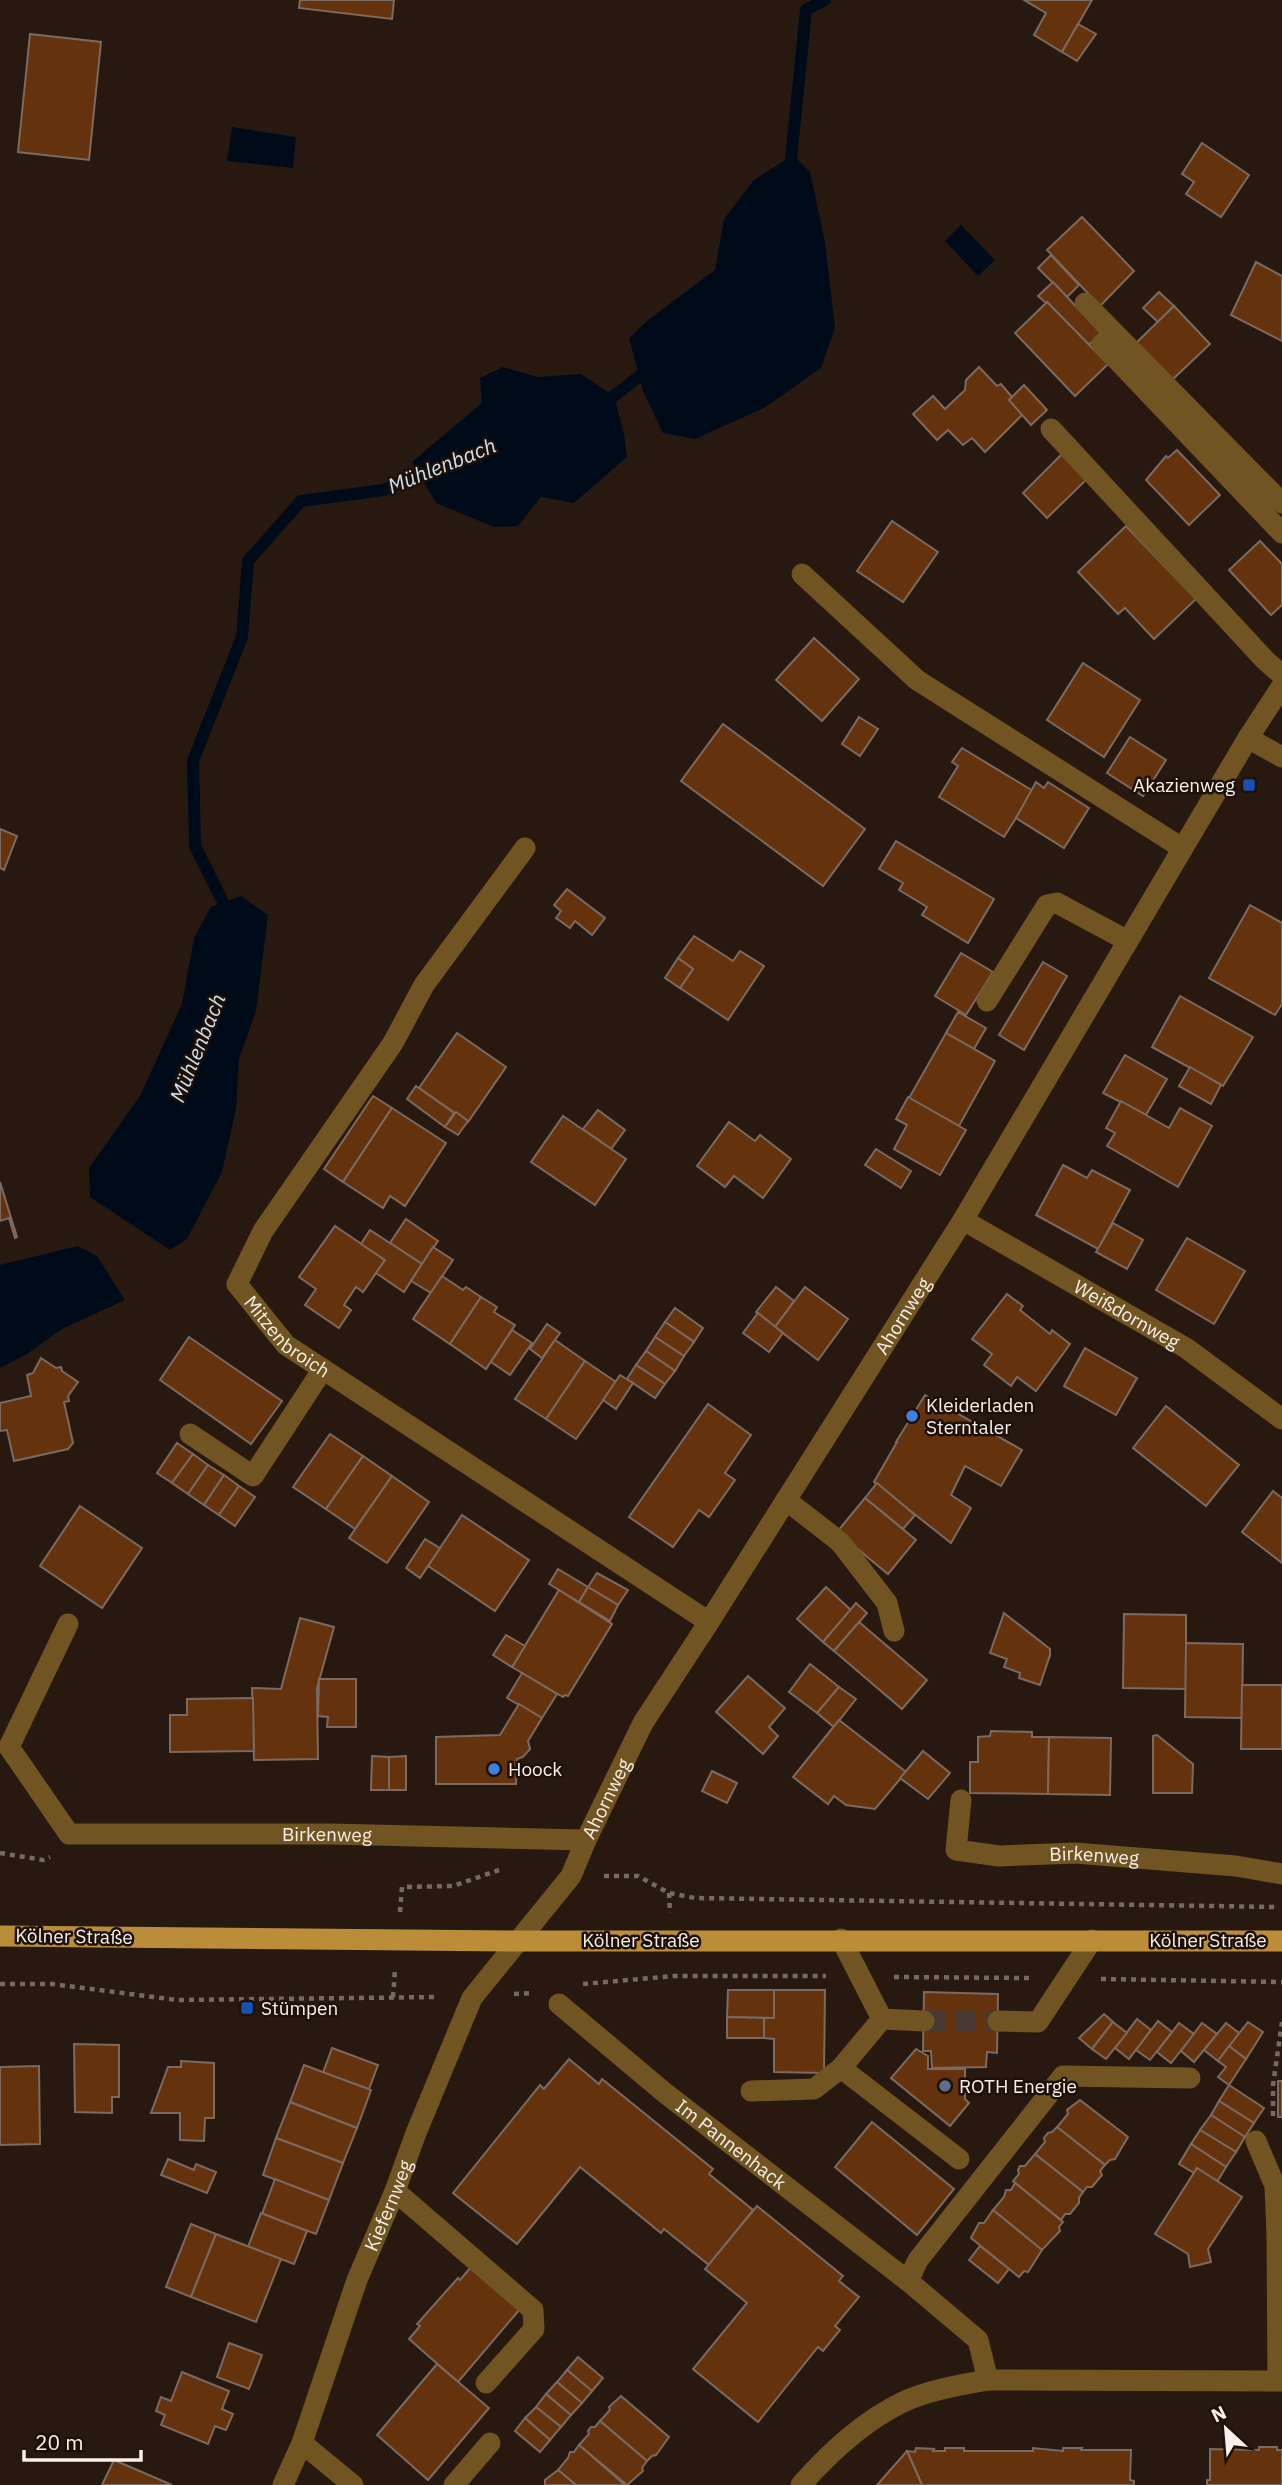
<svg xmlns="http://www.w3.org/2000/svg" width="1282" height="2485" font-family="'IBM Plex Sans',sans-serif">
<style>
.water{fill:#000b1a}
.lines{fill:none;stroke-linecap:round;stroke-linejoin:round}
.stream{stroke:#000b1a;stroke-width:12}
.building{fill:#65320e;stroke:#7c6a60;stroke-width:2}
.minor-tunnel{stroke:#473931;stroke-width:21;stroke-dasharray:21 10;stroke-linecap:butt}
.path{stroke:#766a62;stroke-width:4.5;stroke-dasharray:5 5;stroke-linecap:butt}
.minor{stroke:#705422;stroke-width:21}
.major{stroke:#bc8d39;stroke-width:21}
.transit-dot{fill:#1a4fb4;stroke:#1d1008;stroke-width:2.5}
.shop-dot{fill:#3f7fe0;stroke:#1d1008;stroke-width:2.5}
.service-dot{fill:#5c6f8a;stroke:#1d1008;stroke-width:2.5}
.labels{text-anchor:middle;stroke-width:5;stroke-linejoin:round;paint-order:stroke}
.poi-label{font-size:19px;fill:#faf0ea;stroke:#1d1008;text-anchor:start}
.street-label{font-size:19px;fill:#faf0ea;stroke:#1d1008}
.water-label{font-size:21px;font-style:italic;fill:#cfe0ef;stroke:#1d1008}
</style>
<rect width="100%" height="100%" fill="#271910"/>
<!-- water -->
<g class="water">
<polygon points="232,127 296,137 293,168 227,161"/>
<polygon points="793,155 810,172 825,242 835,328 821,368 764,408 695,439 663,433 643,391 629,338 648,320 715,270 724,219 754,180"/>
<polygon points="961,225 995,260 978,276 945,241"/>
<polygon points="503,367 538,377 581,374 614,396 624,434 627,457 574,503 541,497 518,526 494,527 436,503 412,462 482,403 480,378"/>
<polygon points="241,896 268,915 256,1011 239,1059 236,1109 222,1172 187,1239 170,1250 90,1197 89,1168 140,1096 182,1004 194,938 211,907"/>
<polygon points="78,1246 97,1256 125,1300 62,1329 27,1354 0,1368 0,1265"/>
</g>
<g class="lines">
<!-- stream -->
<g class="stream">
<polyline points="790,169 806,10 825,0"/>
<polyline points="600,402 614,396 651,367"/>
<polyline points="224,917 223,902 195,846 193,761 242,637 248,561 301,501 384,490 434,470"/>
</g>
</g>
<!-- building -->
<g class="building">
<polygon points="300,0 394,0 392,19 299,8"/>
<polygon points="1024,0 1092,0 1062,52 1034,35 1046,13"/>
<polygon points="1078,24 1096,34 1077,61 1062,52"/>
<polygon points="30,34 101,42 89,160 18,152"/>
<polygon points="1202,143 1249,175 1221,217 1186,194 1194,182 1182,174"/>
<polygon points="1082,217 1134,271 1100,306 1047,250"/>
<polygon points="1051,255 1079,285 1067,297 1038,268"/>
<polygon points="1256,262 1282,276 1282,341 1231,315"/>
<polygon points="1053,282 1101,333 1089,345 1047,302 1046,303 1038,296"/>
<polygon points="1159,292 1174,306 1158,322 1143,308"/>
<polygon points="1047,302 1108,364 1075,396 1015,333"/>
<polygon points="1174,306 1210,344 1172,380 1136,343"/>
<polygon points="979,367 997,386 1001,384 1012,397 1009,400 1023,414 985,452 972,438 963,445 948,430 937,440 913,414 933,396 945,409 965,390 966,380"/>
<polygon points="1024,385 1047,410 1031,425 1009,400"/>
<polygon points="1177,450 1220,495 1189,525 1146,480 1166,456 1168,458"/>
<polygon points="1064,452 1089,477 1047,518 1023,493"/>
<polygon points="892,521 938,552 903,602 857,571"/>
<polygon points="1126,526 1196,599 1154,639 1125,608 1118,614 1078,572"/>
<polygon points="1260,541 1282,564 1282,605 1271,615 1229,570"/>
<polygon points="814,638 859,679 822,721 776,680"/>
<polygon points="1083,663 1140,700 1104,757 1047,720"/>
<polygon points="859,717 878,729 860,756 842,744"/>
<polygon points="723,724 865,829 823,886 681,781"/>
<polygon points="1130,737 1166,760 1143,796 1107,773"/>
<polygon points="962,748 1033,791 1004,837 939,797 958,766 952,762"/>
<polygon points="1036,782 1044,788 1048,782 1089,808 1064,848 1016,818"/>
<polygon points="0,829 17,836 4,870 0,868"/>
<polygon points="896,841 994,899 968,943 922,915 927,907 899,890 903,883 879,869"/>
<polygon points="567,889 605,918 592,935 575,921 570,928 556,918 561,911 554,905"/>
<polygon points="1250,905 1282,923 1282,1004 1275,1015 1209,978"/>
<polygon points="694,936 733,961 740,951 764,966 728,1020 680,988 693,969 678,958"/>
<polygon points="961,953 993,972 966,1015 935,996"/>
<polygon points="678,958 693,969 680,988 665,978"/>
<polygon points="1043,962 1067,976 1024,1050 999,1035"/>
<polygon points="1180,996 1253,1037 1223,1086 1152,1047"/>
<polygon points="958,1012 986,1028 974,1049 946,1033"/>
<polygon points="457,1033 506,1067 468,1122 419,1088"/>
<polygon points="946,1033 995,1061 959,1126 909,1098"/>
<polygon points="1125,1055 1167,1079 1146,1115 1103,1093"/>
<polygon points="1190,1067 1221,1085 1211,1104 1179,1086"/>
<polygon points="416,1086 454,1113 445,1127 407,1099"/>
<polygon points="373,1096 392,1108 343,1182 324,1169"/>
<polygon points="908,1097 966,1130 940,1175 894,1149 907,1125 896,1119"/>
<polygon points="1121,1101 1169,1128 1180,1108 1212,1126 1178,1187 1107,1146 1115,1133 1106,1128"/>
<polygon points="392,1108 446,1143 405,1206 390,1196 383,1208 343,1182"/>
<polygon points="598,1110 625,1130 611,1149 583,1129"/>
<polygon points="456,1112 468,1121 458,1135 445,1127"/>
<polygon points="563,1116 626,1159 595,1205 531,1162"/>
<polygon points="729,1122 755,1141 760,1135 791,1159 763,1198 734,1176 725,1187 697,1166"/>
<polygon points="876,1149 911,1171 901,1188 865,1165"/>
<polygon points="1063,1165 1087,1178 1092,1170 1130,1190 1098,1249 1036,1215"/>
<polygon points="0,1182 17,1237 15,1238 9,1218 0,1221"/>
<polygon points="406,1219 438,1241 422,1264 390,1243"/>
<polygon points="1113,1223 1143,1240 1127,1269 1096,1252"/>
<polygon points="335,1226 385,1260 363,1292 356,1287 344,1305 351,1310 339,1328 305,1305 316,1289 299,1277"/>
<polygon points="370,1230 422,1264 404,1292 376,1273 385,1260 361,1244"/>
<polygon points="1187,1238 1245,1271 1214,1324 1156,1290"/>
<polygon points="433,1247 453,1260 431,1293 411,1281"/>
<polygon points="442,1276 463,1290 466,1287 481,1297 450,1344 413,1319"/>
<polygon points="776,1287 794,1301 775,1327 756,1312"/>
<polygon points="805,1287 848,1319 818,1360 775,1327"/>
<polygon points="1007,1294 1023,1306 1020,1310 1050,1334 1052,1330 1070,1344 1036,1391 1017,1377 1011,1386 984,1365 992,1354 972,1339"/>
<polygon points="481,1297 497,1307 494,1312 515,1325 486,1369 450,1344"/>
<polygon points="675,1308 703,1328 694,1342 665,1322"/>
<polygon points="758,1313 783,1333 769,1352 743,1333"/>
<polygon points="665,1322 694,1342 684,1356 655,1337"/>
<polygon points="547,1324 560,1333 542,1358 530,1349"/>
<polygon points="512,1330 532,1343 510,1375 491,1362"/>
<polygon points="189,1337 282,1401 251,1444 160,1380"/>
<polygon points="655,1337 684,1356 675,1371 646,1351"/>
<polygon points="555,1340 585,1361 546,1419 515,1399"/>
<polygon points="1085,1348 1137,1378 1116,1415 1064,1386"/>
<polygon points="646,1351 675,1371 665,1384 636,1365"/>
<polygon points="41,1358 56,1368 61,1367 62,1371 78,1382 68,1396 69,1401 64,1402 73,1443 68,1449 14,1461 7,1430 0,1431 0,1403 31,1396 27,1375 33,1373"/>
<polygon points="585,1361 616,1382 576,1439 546,1419"/>
<polygon points="636,1365 665,1384 655,1398 627,1379"/>
<polygon points="620,1375 633,1383 616,1409 603,1400"/>
<polygon points="925,1395 1022,1450 1001,1486 965,1466 951,1495 971,1508 951,1543 874,1482 897,1442 896,1442"/>
<polygon points="708,1404 751,1435 725,1473 735,1480 709,1517 699,1510 673,1547 629,1517"/>
<polygon points="1166,1406 1239,1465 1206,1506 1133,1448"/>
<polygon points="330,1434 363,1456 326,1509 293,1487"/>
<polygon points="177,1443 193,1454 172,1483 157,1473"/>
<polygon points="193,1454 208,1465 188,1494 172,1483"/>
<polygon points="363,1456 392,1476 355,1529 326,1509"/>
<polygon points="208,1465 224,1475 204,1505 188,1494"/>
<polygon points="224,1475 239,1486 219,1515 204,1505"/>
<polygon points="392,1476 429,1502 387,1563 349,1538"/>
<polygon points="877,1483 915,1515 903,1529 865,1498"/>
<polygon points="239,1486 255,1497 235,1526 219,1515"/>
<polygon points="1273,1491 1282,1498 1282,1563 1242,1532"/>
<polygon points="865,1498 916,1540 888,1574 837,1532"/>
<polygon points="80,1506 142,1548 102,1608 40,1566"/>
<polygon points="462,1515 529,1560 495,1611 428,1566"/>
<polygon points="425,1539 440,1548 420,1578 406,1568"/>
<polygon points="558,1569 588,1587 579,1602 549,1584"/>
<polygon points="597,1573 628,1590 618,1605 588,1587"/>
<polygon points="588,1587 618,1605 610,1621 579,1602"/>
<polygon points="826,1587 851,1610 823,1642 797,1619"/>
<polygon points="559,1590 612,1624 568,1696 565,1695 563,1697 512,1667"/>
<polygon points="856,1603 867,1613 834,1651 823,1642"/>
<polygon points="1004,1613 1050,1649 1050,1655 1040,1685 1019,1678 1020,1673 1004,1667 1007,1659 990,1653"/>
<polygon points="1124,1614 1186,1615 1186,1689 1123,1688"/>
<polygon points="300,1618 334,1627 317,1688 318,1759 254,1760 252,1688 281,1689"/>
<polygon points="859,1622 927,1680 902,1709 834,1651"/>
<polygon points="506,1635 525,1646 512,1667 493,1655"/>
<polygon points="1186,1643 1243,1644 1242,1718 1185,1717"/>
<polygon points="810,1664 839,1687 817,1713 789,1692"/>
<polygon points="522,1673 557,1694 542,1718 507,1698"/>
<polygon points="748,1676 785,1708 769,1727 778,1736 763,1754 716,1712"/>
<polygon points="319,1679 356,1679 356,1727 327,1727 328,1717 318,1716"/>
<polygon points="1242,1685 1282,1685 1282,1749 1241,1749"/>
<polygon points="839,1687 856,1699 834,1727 817,1713"/>
<polygon points="253,1698 254,1751 170,1752 170,1715 187,1715 187,1699"/>
<polygon points="519,1704 542,1718 528,1741 530,1749 523,1757 517,1759 516,1784 436,1784 436,1737 500,1735"/>
<polygon points="839,1720 906,1772 875,1809 846,1805 834,1796 828,1804 793,1777"/>
<polygon points="991,1731 1032,1732 1032,1737 1049,1737 1048,1794 970,1793 970,1762 978,1762 978,1737 990,1736"/>
<polygon points="1157,1735 1193,1764 1192,1793 1153,1793 1153,1736"/>
<polygon points="1049,1737 1111,1738 1110,1795 1048,1794"/>
<polygon points="923,1751 950,1773 928,1799 900,1778"/>
<polygon points="372,1756 389,1757 389,1790 371,1790"/>
<polygon points="406,1756 406,1790 389,1790 389,1757"/>
<polygon points="712,1771 737,1783 727,1803 702,1791"/>
<polygon points="728,1990 774,1990 774,2018 727,2017"/>
<polygon points="774,1990 825,1990 824,2073 774,2072 774,2039 764,2038 764,2018 774,2018"/>
<polygon points="924,1992 998,1994 997,2053 987,2052 986,2067 932,2068 931,2051 923,2051"/>
<polygon points="1104,2014 1113,2022 1092,2049 1079,2038"/>
<polygon points="727,2017 764,2018 764,2038 727,2038"/>
<polygon points="1137,2019 1151,2030 1129,2059 1115,2048"/>
<polygon points="1158,2021 1172,2032 1150,2060 1136,2050"/>
<polygon points="1113,2022 1127,2033 1106,2059 1092,2049"/>
<polygon points="1248,2022 1263,2032 1246,2059 1229,2046"/>
<polygon points="1179,2023 1194,2034 1171,2063 1157,2052"/>
<polygon points="1202,2023 1217,2034 1194,2062 1181,2051"/>
<polygon points="1226,2023 1239,2033 1218,2061 1204,2050"/>
<polygon points="74,2044 119,2045 119,2097 112,2097 112,2113 75,2112"/>
<polygon points="1229,2046 1246,2059 1229,2085 1218,2077 1226,2067 1218,2061"/>
<polygon points="332,2048 378,2065 369,2089 323,2073"/>
<polygon points="916,2049 928,2056 928,2069 965,2069 965,2099 969,2103 950,2126 891,2078"/>
<polygon points="569,2059 599,2084 602,2079 713,2169 709,2174 753,2210 709,2265 664,2229 661,2233 580,2167 517,2244 453,2193 540,2085 544,2089"/>
<polygon points="181,2061 214,2063 214,2118 205,2118 204,2141 180,2140 180,2113 151,2113 168,2067 181,2067"/>
<polygon points="304,2065 371,2090 357,2128 290,2102"/>
<polygon points="39,2066 40,2144 0,2145 0,2067"/>
<rect x="1278" y="2081" width="4" height="36"/>
<polygon points="1229,2085 1264,2108 1254,2123 1219,2101"/>
<polygon points="1080,2100 1128,2137 1115,2159 1110,2160 1105,2165 1057,2127 1068,2114 1067,2110"/>
<polygon points="1219,2101 1254,2123 1245,2137 1211,2115"/>
<polygon points="290,2102 357,2128 343,2163 276,2138"/>
<polygon points="1211,2115 1245,2137 1236,2152 1200,2130"/>
<polygon points="872,2122 954,2189 917,2235 835,2167"/>
<polygon points="1057,2127 1105,2165 1100,2171 1102,2175 1092,2187 1087,2187 1083,2192 1035,2154 1045,2142 1044,2138 1048,2133 1052,2132"/>
<polygon points="1200,2130 1236,2152 1226,2167 1191,2144"/>
<polygon points="276,2138 343,2163 329,2200 263,2175"/>
<polygon points="1191,2144 1226,2167 1217,2182 1197,2168 1194,2173 1179,2164"/>
<polygon points="1035,2154 1083,2192 1079,2198 1079,2203 1070,2214 1065,2214 1061,2220 1013,2181 1019,2174 1018,2170 1020,2166 1025,2166"/>
<polygon points="168,2159 194,2170 196,2164 216,2172 207,2193 161,2175"/>
<polygon points="1197,2168 1242,2197 1208,2249 1211,2262 1190,2267 1188,2254 1155,2234"/>
<polygon points="275,2179 329,2200 316,2234 262,2214"/>
<polygon points="1015,2183 1063,2222 1059,2227 1060,2231 1042,2250 993,2210 1004,2197 1006,2190 1011,2190"/>
<polygon points="757,2206 843,2276 839,2281 859,2297 835,2326 840,2330 823,2351 818,2347 758,2422 693,2369 747,2303 705,2269"/>
<polygon points="993,2210 1042,2250 1028,2272 1024,2271 1019,2277 971,2238 979,2223 984,2223"/>
<polygon points="261,2213 307,2231 294,2264 248,2247"/>
<polygon points="191,2224 216,2234 191,2297 166,2287"/>
<polygon points="216,2234 281,2259 256,2322 191,2297"/>
<polygon points="980,2246 1009,2269 998,2283 969,2260"/>
<polygon points="471,2267 520,2309 458,2382 409,2339 420,2326 417,2324 458,2278 460,2280"/>
<polygon points="229,2343 262,2355 249,2389 217,2377"/>
<polygon points="578,2357 603,2378 592,2391 567,2370"/>
<polygon points="437,2364 489,2408 428,2480 377,2435"/>
<polygon points="567,2370 592,2391 582,2403 557,2382"/>
<polygon points="182,2372 229,2391 222,2409 233,2414 226,2430 215,2426 208,2444 161,2425 165,2415 156,2411 161,2397 171,2401"/>
<polygon points="557,2382 582,2403 571,2415 546,2394"/>
<polygon points="546,2394 571,2415 561,2427 536,2407"/>
<polygon points="621,2396 669,2437 656,2455 652,2456 647,2461 600,2421 610,2410 609,2407"/>
<polygon points="536,2407 561,2427 550,2440 525,2418"/>
<polygon points="525,2418 550,2440 540,2452 515,2431"/>
<polygon points="600,2421 647,2461 642,2468 643,2471 627,2485 579,2445 589,2434 588,2431 591,2427 595,2427"/>
<polygon points="579,2445 625,2485 576,2485 558,2470 568,2458 570,2452 574,2452"/>
<polygon points="1259,2447 1277,2447 1277,2450 1282,2450 1282,2485 1207,2485 1207,2480 1210,2480 1210,2449 1259,2450"/>
<polygon points="916,2448 934,2449 933,2451 945,2451 945,2448 964,2448 964,2451 1033,2451 1033,2448 1063,2451 1063,2448 1082,2448 1081,2450 1131,2450 1130,2480 1134,2481 1134,2485 922,2485 907,2451 915,2452"/>
<polygon points="907,2451 922,2485 877,2485"/>
<polygon points="114,2460 172,2485 102,2485"/>
<polygon points="558,2470 576,2485 545,2485 545,2480"/>
</g>
<g class="lines">
<!-- minor-tunnel -->
<polyline class="minor-tunnel" points="924,2021 998,2021"/>
<!-- path -->
<g class="path">
<polyline points="0,1853 43,1860 50,1857"/>
<polyline points="604,1876 638,1876 669,1893 695,1898 1276,1907"/>
<polyline points="669,1893 670,1913"/>
<polyline points="400,1912 402,1887 453,1886 499,1870"/>
<polyline points="894,1977 1029,1978"/>
<polyline points="1101,1979 1282,1982"/>
<polyline points="0,1984 52,1984 177,2000 439,1997"/>
<polyline points="583,1984 674,1976 826,1976"/>
<polyline points="514,1994 533,1993"/>
<polyline points="393,1997 395,1969"/>
<polyline points="1273,2116 1273,2085 1282,2022"/>
</g>
<!-- minor -->
<g class="minor">
<polyline points="1085,303 1282,503"/>
<polyline points="1102,344 1282,533"/>
<polyline points="1051,429 1265,660 1282,675"/>
<polyline points="802,574 917,680 1182,848"/>
<polyline points="1248,738 1282,757"/>
<path id="s1" d="M 525,848 L 424,985 L 393,1043 L 263,1231 L 237,1284 L 286,1345 L 709,1622"/>
<polyline points="987,1001 1047,905 1057,903 1128,941"/>
<path id="s2" d="M 963,1220 L 1186,1348 L 1282,1419"/>
<polyline points="190,1434 253,1476 323,1369"/>
<polyline points="786,1500 840,1542 887,1603 894,1631"/>
<path id="s3" d="M 68,1624 L 9,1747 L 69,1834 L 330,1834 L 586,1840"/>
<path id="s4" d="M 961,1800 L 956,1850 L 999,1856 L 1075,1853 L 1236,1866 L 1282,1874"/>
<polyline points="841,1939 882,2019 924,2021"/>
<path id="s5" d="M 559,2004 L 665,2093 L 908,2281 L 978,2340 L 988,2380"/>
<polyline points="882,2019 841,2068 959,2159"/>
<polyline points="998,2021 1038,2022 1092,1940"/>
<polyline points="751,2091 814,2089 841,2068"/>
<polyline points="1256,2141 1275,2186 1277,2235"/>
<polyline points="395,2191 533,2310 534,2329 486,2383"/>
<polyline points="908,2281 918,2260 1063,2076 1190,2078"/>
<polyline points="1278,2380 1277,2235 1282,2235"/>
<polyline points="302,2443 353,2485"/>
<path id="s6" d="M 283,2485 L 302,2443 L 357,2280 L 395,2191 L 416,2133 L 472,1998 L 571,1876 L 586,1840 L 643,1723 L 709,1622 L 963,1220 L 1248,738 L 1282,686"/>
<polyline points="454,2485 490,2443"/>
<path d="M 801,2485 C 829,2453 864,2421 903,2402 C 929,2390 960,2385 988,2380 L 1282,2381"/>
</g>
<!-- major -->
<polyline class="major" points="0,1936 519,1941 1282,1941"/>
</g>
<!-- markers -->
<g class="transit-dot">
<rect x="1242" y="778" width="14" height="14" rx="3.5"/>
<rect x="240" y="2001" width="14" height="14" rx="3.5"/>
</g>
<g class="shop-dot">
<circle cx="912" cy="1416" r="7"/>
<circle cx="494" cy="1769" r="7"/>
</g>
<circle class="service-dot" cx="945" cy="2086" r="7"/>
<g class="labels">
<!-- poi labels -->
<g class="poi-label">
<text x="1235" y="792" text-anchor="end">Akazienweg</text>
<text x="926" y="1412">Kleiderladen<tspan x="926" dy="22">Sterntaler</tspan></text>
<text x="508" y="1776">Hoock</text>
<text x="261" y="2015">Stümpen</text>
<text x="959" y="2093">ROTH Energie</text>
</g>
<!-- street labels -->
<g class="street-label">
<text dy="7" stroke="none"><textPath href="#s2" startOffset="189">Weißdornweg</textPath></text>
<text dy="7" stroke="none"><textPath href="#s6" startOffset="1332">Ahornweg</textPath></text>
<text dy="7" stroke="none"><textPath href="#s1" startOffset="597">Mitzenbroich</textPath></text>
<text dy="7" stroke="none"><textPath href="#s6" startOffset="765">Ahornweg</textPath></text>
<text dy="7" stroke="none"><textPath href="#s3" startOffset="500">Birkenweg</textPath></text>
<text dy="7" stroke="none"><textPath href="#s4" startOffset="189">Birkenweg</textPath></text>
<text transform="translate(74 1936) rotate(1)" y="7">Kölner Straße</text>
<text x="641" y="1947">Kölner Straße</text>
<text x="1208" y="1947">Kölner Straße</text>
<text dy="7" stroke="none"><textPath href="#s5" startOffset="222">Im Pannenhack</textPath></text>
<text dy="7" stroke="none"><textPath href="#s6" startOffset="299">Kiefernweg</textPath></text>
</g>
<!-- water labels -->
<g class="water-label">
<text transform="translate(442 466) rotate(-22)" y="7">Mühlenbach</text>
<text transform="translate(198 1048) rotate(-68)" y="7">Mühlenbach</text>
</g>
</g>
<!-- north arrow -->
<g transform="translate(1226 2429) rotate(334)" stroke="#1d1008" stroke-width="5" paint-order="stroke">
<path d="M0-5L12 26L0 18L-12 26Z" fill="#faf0ea"/>
<text y="-10" font-size="19" font-weight="bold" text-anchor="middle" fill="#faf0ea">N</text>
</g>
<!-- scale -->
<path d="M24 2450v10h117v-10" fill="none" stroke="#faf0ea" stroke-width="3.5"/>
<text x="35" y="2450" font-size="21" fill="#faf0ea" stroke="#1d1008" stroke-width="5" paint-order="stroke">20 m</text>
</svg>
